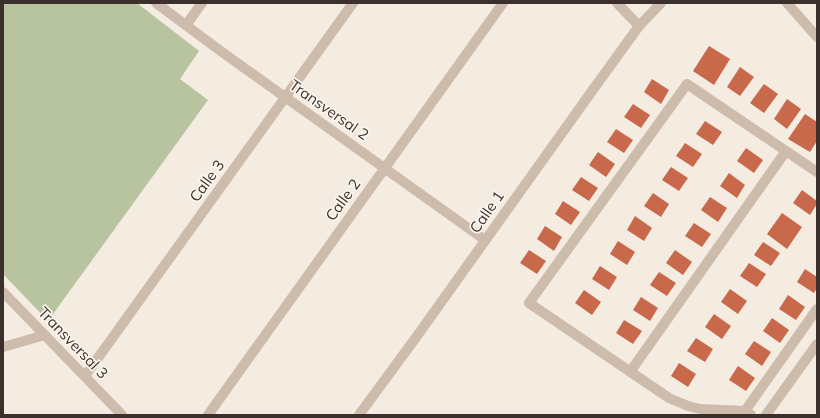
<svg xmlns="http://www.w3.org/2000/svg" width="820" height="418" font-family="Mulish,sans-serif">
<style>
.green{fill:#b8c4a0}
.building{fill:#c8694b}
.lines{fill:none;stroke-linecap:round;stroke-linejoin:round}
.minor{stroke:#cdbbac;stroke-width:10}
.labels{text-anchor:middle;stroke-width:3.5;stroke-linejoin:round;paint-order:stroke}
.street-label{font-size:15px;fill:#3b302b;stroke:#fbf5ee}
</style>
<rect width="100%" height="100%" fill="#f4ebe1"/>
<!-- green -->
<polygon class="green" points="3,3 137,3 199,51 180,79 208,100 48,321 3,274"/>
<!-- building -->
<g class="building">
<polygon points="709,46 730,59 714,85 693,71"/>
<polygon points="740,67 754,77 740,96 727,87"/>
<polygon points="652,79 669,90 661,104 644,92"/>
<polygon points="764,84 778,94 764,113 750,103"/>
<polygon points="787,99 801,109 787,129 774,119"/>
<polygon points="633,104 650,115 641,128 624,117"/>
<polygon points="805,114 817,122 817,141 810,152 788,139"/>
<polygon points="705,121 722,132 713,145 696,134"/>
<polygon points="616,129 633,140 624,153 607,142"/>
<polygon points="685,143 702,154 693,167 676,156"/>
<polygon points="746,148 763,160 754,173 737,161"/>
<polygon points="598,152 615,164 606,177 589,165"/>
<polygon points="671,167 688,178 679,191 662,180"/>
<polygon points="729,173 745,185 737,198 720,186"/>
<polygon points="581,177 598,188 589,201 572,190"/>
<polygon points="802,190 817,201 817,204 810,215 793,203"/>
<polygon points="653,193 669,204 661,217 644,206"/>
<polygon points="710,197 727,208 718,222 701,210"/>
<polygon points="563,201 580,212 571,225 555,214"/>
<polygon points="782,213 802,227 787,249 767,234"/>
<polygon points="635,216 652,228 644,241 627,230"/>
<polygon points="694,223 711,234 702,247 685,236"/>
<polygon points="545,226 562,237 554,251 537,239"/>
<polygon points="618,241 635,252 627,265 610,254"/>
<polygon points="763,242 780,253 771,266 754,255"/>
<polygon points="529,250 546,261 537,274 520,263"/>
<polygon points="675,250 692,262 683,275 666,263"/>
<polygon points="749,263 766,274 757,287 740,276"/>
<polygon points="600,266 617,277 609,290 592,279"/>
<polygon points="805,269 817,277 817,288 814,293 797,282"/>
<polygon points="659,272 676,283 667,296 650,285"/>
<polygon points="730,289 747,301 738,314 721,302"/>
<polygon points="584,290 601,302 592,315 575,303"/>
<polygon points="788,295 805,307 796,320 779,309"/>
<polygon points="641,297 658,308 650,321 633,310"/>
<polygon points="714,314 731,326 722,339 705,327"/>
<polygon points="772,318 789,330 780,343 763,331"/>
<polygon points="624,320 642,331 633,344 616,333"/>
<polygon points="696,338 713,349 705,362 687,351"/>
<polygon points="754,341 771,352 762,366 745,354"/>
<polygon points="679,363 696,374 688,387 671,376"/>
<polygon points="738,366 755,378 746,391 729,380"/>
</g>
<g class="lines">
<!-- minor -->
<g class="minor">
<polyline points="156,3 222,52 485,240"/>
<polyline points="617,3 639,26"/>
<polyline points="787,3 817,37"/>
<polyline points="186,25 202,3"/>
<polyline points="3,292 122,415"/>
<polyline points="3,347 45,335"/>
<polyline points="630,372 786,151"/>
<polyline points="85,376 353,3"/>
<polyline points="745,411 817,309"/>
<polyline points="208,415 503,3"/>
<polyline points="359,415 417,336 592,91 639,26 661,3"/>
<polyline points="751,415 745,411 700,409 688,406 669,398 529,303 687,84 817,172"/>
<polyline points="766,415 817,344"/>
</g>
</g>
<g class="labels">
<!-- street labels -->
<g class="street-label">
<text transform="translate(329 110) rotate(35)" y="5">Transversal 2</text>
<text transform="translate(207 181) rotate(-54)" y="5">Calle 3</text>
<text transform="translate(343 200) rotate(-54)" y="5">Calle 2</text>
<text transform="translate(487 212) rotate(-55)" y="5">Calle 1</text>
<text transform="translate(73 343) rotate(46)" y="5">Transversal 3</text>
</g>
</g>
<!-- border -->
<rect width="820" height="418" fill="none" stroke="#3b302b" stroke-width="8"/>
</svg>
